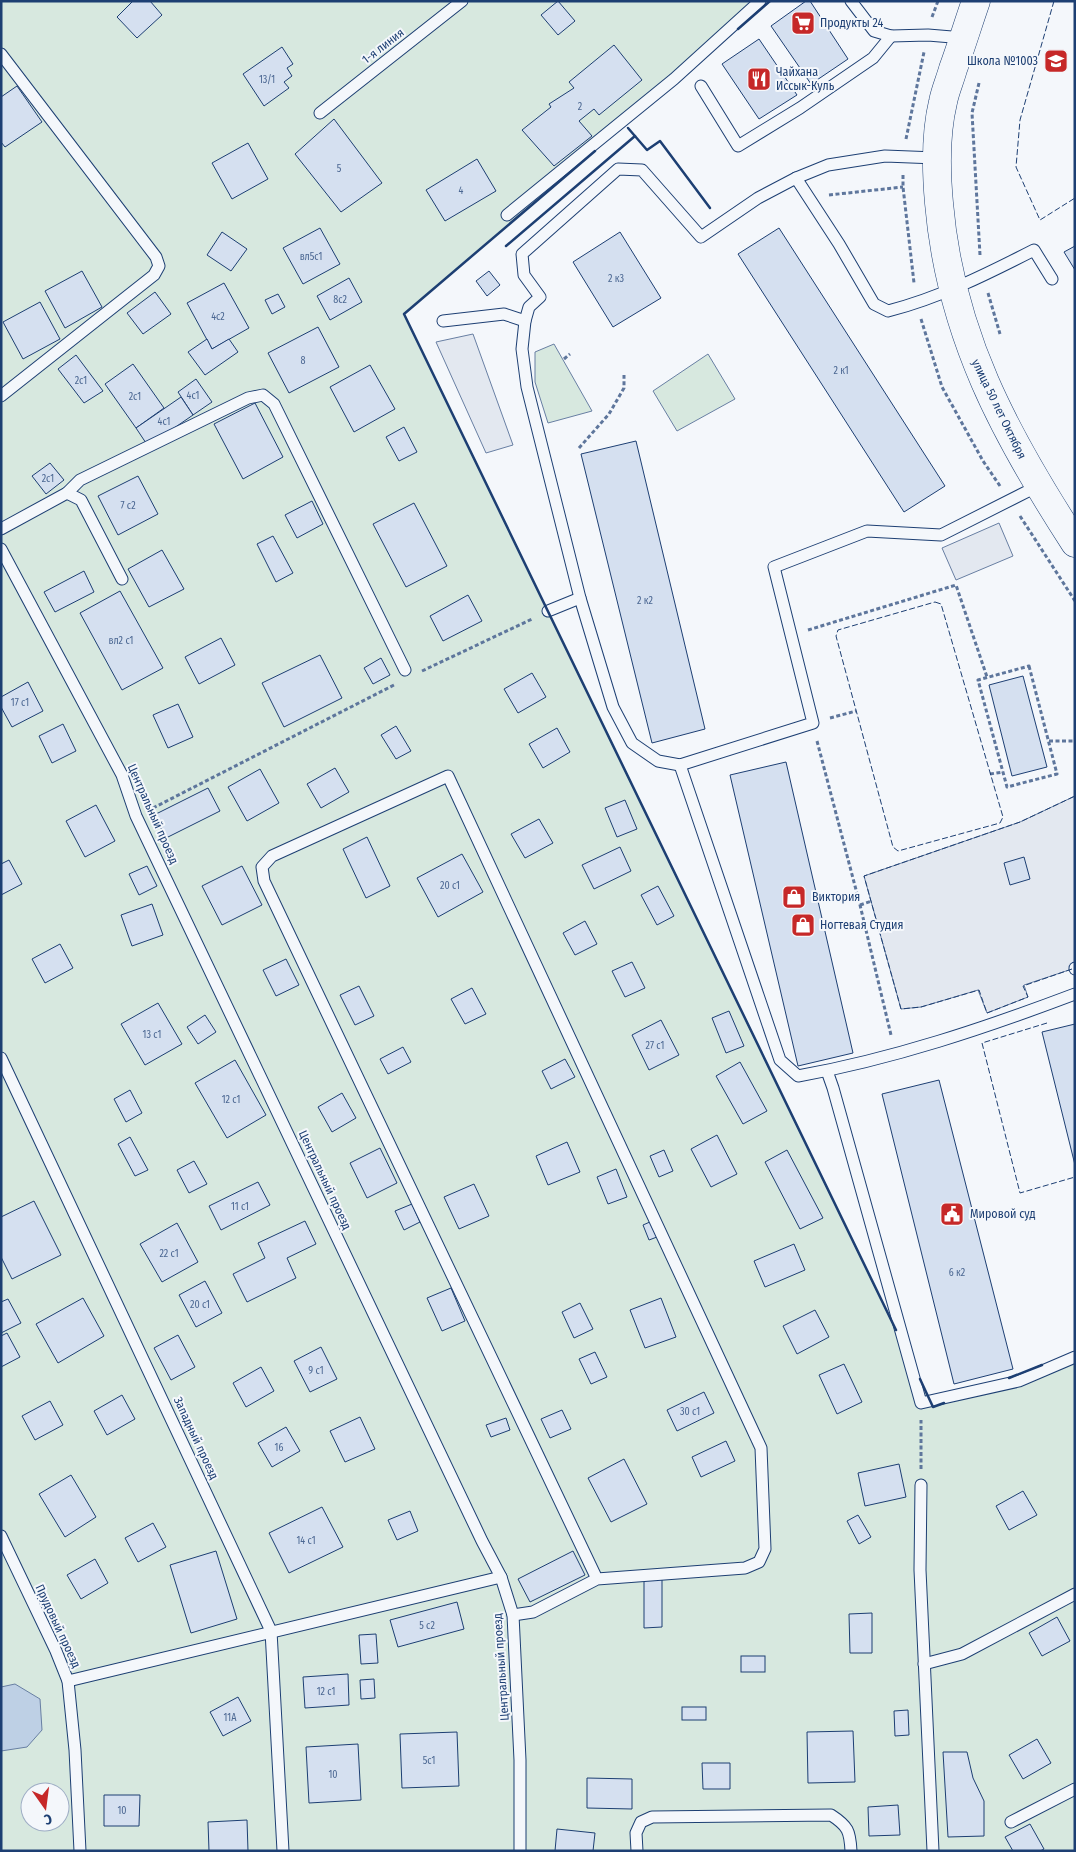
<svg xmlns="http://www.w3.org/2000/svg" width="1076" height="1852" font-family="'Fira Sans Condensed',sans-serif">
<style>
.green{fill:#d7e8df;stroke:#687fa3;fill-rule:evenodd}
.parking{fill:#e3e8f0;stroke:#687fa3}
.water{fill:#bed0e5;stroke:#687fa3}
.building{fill:#d5e0f0;stroke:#1d3f73}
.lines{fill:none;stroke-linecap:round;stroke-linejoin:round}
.service-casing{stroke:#1d3f73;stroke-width:13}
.tertiary-casing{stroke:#1d3f73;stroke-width:29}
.path{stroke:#5e769c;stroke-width:3;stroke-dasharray:4 2.5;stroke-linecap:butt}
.service{stroke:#f4f7fb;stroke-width:11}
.tertiary{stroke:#f4f7fb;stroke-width:28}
.fence{stroke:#1d3f73;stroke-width:1;stroke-dasharray:6 2.5;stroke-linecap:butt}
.wall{stroke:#1d3f73;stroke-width:2.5}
.labels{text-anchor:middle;stroke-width:4;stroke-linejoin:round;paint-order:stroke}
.number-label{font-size:10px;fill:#4b6792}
.poi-label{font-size:12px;fill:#1d3f73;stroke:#f4f7fb;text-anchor:start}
.street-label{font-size:12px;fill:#1d3f73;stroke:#f4f7fb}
</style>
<rect width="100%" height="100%" fill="#f4f7fb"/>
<!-- green -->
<g class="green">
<path d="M 1,1 L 770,1 L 404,314 L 933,1407 L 1075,1353 L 1075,1851 L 1,1851 ZM 30,1792 L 60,1792 L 60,1822 L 30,1822 Z"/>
<polygon points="554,344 592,411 548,423 535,382 535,352"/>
<polygon points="708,354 735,399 677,431 653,391"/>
</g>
<!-- parking -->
<g class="parking">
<polygon points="473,334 513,445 486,453 436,342"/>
<polygon points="999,523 1013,556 956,580 942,548"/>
<polygon points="1075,796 1075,968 1024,985 1028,997 987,1013 978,990 921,1007 901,1009 864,876 1020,822"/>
</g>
<!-- water -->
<polygon class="water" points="15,1684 40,1699 42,1730 27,1747 1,1751 1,1687"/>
<!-- building -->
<g class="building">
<polygon points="133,1 150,1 162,15 137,38 117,17"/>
<polygon points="558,1 575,21 558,35 541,15"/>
<polygon points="806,1 810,1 848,59 811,84 771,26"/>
<polygon points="759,39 797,95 759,119 722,64"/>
<polygon points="614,45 642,80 599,115 594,109 579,121 592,136 554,166 522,130 551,107 549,104 574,88 569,82"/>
<polygon points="282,47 293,64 287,68 292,76 284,82 289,88 264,106 243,74"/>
<polygon points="17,86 42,122 5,147 1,142 1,97"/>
<polygon points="334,119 382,183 341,212 295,154"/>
<polygon points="248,143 268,179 232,199 212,163"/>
<polygon points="477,159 496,191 445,221 426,190"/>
<polygon points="320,228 340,264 303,284 283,248"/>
<polygon points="779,228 945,486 904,512 738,254"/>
<polygon points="222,232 247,249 231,271 207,255"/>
<polygon points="620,232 661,298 613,327 573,262"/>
<polygon points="1075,246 1075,270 1064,252"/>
<polygon points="82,271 102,307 65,328 45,291"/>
<polygon points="489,271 500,285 487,296 476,281"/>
<polygon points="349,278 362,302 330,320 317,296"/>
<polygon points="224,283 249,328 212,349 187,303"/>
<polygon points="155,292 171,314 143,334 127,313"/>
<polygon points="278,294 285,307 272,314 265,300"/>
<polygon points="40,302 60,339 23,359 3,322"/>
<polygon points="318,327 339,367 289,393 268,353"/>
<polygon points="207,339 212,349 229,339 238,352 205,375 188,352"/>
<polygon points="76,355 103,391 84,403 58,369"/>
<polygon points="133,364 164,408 136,428 105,384"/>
<polygon points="370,365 395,409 354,432 330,387"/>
<polygon points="196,379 212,402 193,415 178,392"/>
<polygon points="181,397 193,415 148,446 136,428"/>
<polygon points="255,403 283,457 243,479 214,424"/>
<polygon points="404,427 417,452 399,461 386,437"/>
<polygon points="636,441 705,729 652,743 581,454"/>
<polygon points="50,463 64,480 46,494 32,476"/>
<polygon points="138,476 158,514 118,535 98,496"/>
<polygon points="312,501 323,524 297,538 285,515"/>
<polygon points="414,503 447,566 406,587 373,524"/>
<polygon points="273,536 293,573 276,582 257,544"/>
<polygon points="162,550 184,589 149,607 128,569"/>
<polygon points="84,571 94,592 55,612 44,592"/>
<polygon points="120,591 163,668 122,690 80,613"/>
<polygon points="468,595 482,621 443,641 430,616"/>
<polygon points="221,638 235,665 199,684 185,657"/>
<polygon points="320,655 342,698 284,727 262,683"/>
<polygon points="381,658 390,675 373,684 364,668"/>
<polygon points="532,673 546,697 518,713 504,689"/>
<polygon points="1023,676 1047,767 1012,776 989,685"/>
<polygon points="28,682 43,711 12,727 1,707 1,697"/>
<polygon points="178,704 193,737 168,748 153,715"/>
<polygon points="63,724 76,751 52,763 39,736"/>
<polygon points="396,726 411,751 396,759 381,735"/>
<polygon points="557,728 570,752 543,768 529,744"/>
<polygon points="786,762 853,1053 798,1066 730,775"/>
<polygon points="335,768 349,792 321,808 307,784"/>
<polygon points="260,769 279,803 247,821 228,787"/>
<polygon points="208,788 220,811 166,838 154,815"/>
<polygon points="625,800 637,829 617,837 605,808"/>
<polygon points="96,805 115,841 85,857 66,821"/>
<polygon points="539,819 553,843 525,858 511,834"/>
<polygon points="367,837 390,886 366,898 343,849"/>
<polygon points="620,847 631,871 594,889 582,865"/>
<polygon points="462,854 483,892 438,917 417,878"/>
<polygon points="1024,857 1030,879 1010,885 1004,863"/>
<polygon points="9,860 22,884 1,895 1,864"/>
<polygon points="147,866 157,886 139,895 129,874"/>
<polygon points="242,866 262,905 222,925 202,886"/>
<polygon points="658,886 674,916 657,925 641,895"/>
<polygon points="152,904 163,935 132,946 121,915"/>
<polygon points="585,921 597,944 575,955 563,933"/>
<polygon points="60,944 73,968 45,983 32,959"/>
<polygon points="286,959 299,985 276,996 263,970"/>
<polygon points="632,962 645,988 625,997 612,971"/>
<polygon points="359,986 374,1016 355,1025 340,995"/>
<polygon points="472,988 486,1014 465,1024 451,999"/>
<polygon points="158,1003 182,1044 145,1065 121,1024"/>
<polygon points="729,1011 744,1046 726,1053 712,1018"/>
<polygon points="205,1015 216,1032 198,1044 187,1027"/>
<polygon points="661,1020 679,1055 649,1070 632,1035"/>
<polygon points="1075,1024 1075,1165 1042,1032"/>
<polygon points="403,1047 411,1062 388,1074 380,1059"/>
<polygon points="565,1059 575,1077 551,1089 542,1071"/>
<polygon points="235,1060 266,1115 227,1138 195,1083"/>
<polygon points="740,1062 767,1111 743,1124 716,1076"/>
<polygon points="939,1080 1013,1369 954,1384 882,1094"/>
<polygon points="130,1090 142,1113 126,1122 114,1099"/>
<polygon points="342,1093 356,1118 332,1132 318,1107"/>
<polygon points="717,1135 737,1174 711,1187 691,1149"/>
<polygon points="130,1137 148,1170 135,1176 118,1144"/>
<polygon points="567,1142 580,1172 548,1185 536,1156"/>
<polygon points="380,1148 397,1183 367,1198 350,1163"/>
<polygon points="664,1150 673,1171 659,1177 650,1156"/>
<polygon points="787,1150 823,1218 800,1229 765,1162"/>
<polygon points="194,1161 207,1184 189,1193 177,1170"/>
<polygon points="616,1169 627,1197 608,1204 597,1177"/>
<polygon points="258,1182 270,1205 221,1230 209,1206"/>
<polygon points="474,1184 489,1216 459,1229 444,1197"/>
<polygon points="34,1201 61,1255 12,1279 1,1257 1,1217"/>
<polygon points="412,1204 420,1222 404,1230 395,1211"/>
<polygon points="659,1218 665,1234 649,1240 643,1225"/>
<polygon points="305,1221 316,1244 287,1258 296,1278 247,1302 233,1274 265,1258 258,1243"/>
<polygon points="177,1223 198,1262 162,1282 140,1244"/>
<polygon points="794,1244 805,1270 765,1287 754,1261"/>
<polygon points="205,1281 222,1313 196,1327 179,1295"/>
<polygon points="451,1288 465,1321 442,1331 427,1298"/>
<polygon points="83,1298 104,1336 58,1363 36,1324"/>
<polygon points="661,1298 676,1337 645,1348 630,1310"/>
<polygon points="8,1299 21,1323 1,1333 1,1302"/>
<polygon points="580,1303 593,1329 574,1338 562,1312"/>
<polygon points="815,1310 829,1337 797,1354 783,1326"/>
<polygon points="7,1333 20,1357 1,1367 1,1336"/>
<polygon points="178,1335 195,1367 171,1380 154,1348"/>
<polygon points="321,1347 337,1379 310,1392 294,1361"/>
<polygon points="595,1352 607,1377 591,1384 579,1359"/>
<polygon points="844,1364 862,1402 837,1414 819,1375"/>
<polygon points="261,1367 274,1391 246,1407 233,1383"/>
<polygon points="704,1392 714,1413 677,1431 667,1410"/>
<polygon points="122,1395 135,1419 107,1435 94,1411"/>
<polygon points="50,1401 63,1425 35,1440 22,1416"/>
<polygon points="562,1410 571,1429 550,1438 541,1419"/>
<polygon points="360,1417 375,1449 345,1462 330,1431"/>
<polygon points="506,1418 510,1430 491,1437 486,1425"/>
<polygon points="286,1427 300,1451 272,1467 258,1443"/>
<polygon points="726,1441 735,1461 701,1477 692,1457"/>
<polygon points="624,1459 647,1504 611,1522 588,1478"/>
<polygon points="899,1464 906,1497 865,1506 858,1473"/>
<polygon points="71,1475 96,1517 65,1537 39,1494"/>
<polygon points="1023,1491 1037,1515 1009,1530 996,1506"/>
<polygon points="322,1507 343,1547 289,1573 269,1533"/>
<polygon points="410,1511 418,1531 397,1540 388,1520"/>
<polygon points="858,1515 871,1537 859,1544 847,1521"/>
<polygon points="153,1523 166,1547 138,1562 125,1538"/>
<polygon points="216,1551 237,1619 191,1633 170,1565"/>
<polygon points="573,1551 585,1575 530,1602 518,1579"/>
<polygon points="95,1559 108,1583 81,1599 67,1575"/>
<polygon points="662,1578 662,1627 644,1628 644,1579"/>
<polygon points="457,1602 464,1629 398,1647 390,1620"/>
<polygon points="872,1613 872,1653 850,1653 849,1614"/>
<polygon points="1057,1617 1070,1641 1042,1656 1029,1633"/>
<polygon points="376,1634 378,1663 361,1664 359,1635"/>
<rect x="741" y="1656" width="24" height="16"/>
<polygon points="348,1674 349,1705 305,1708 303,1677"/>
<polygon points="374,1679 375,1698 361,1699 360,1680"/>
<polygon points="238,1697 251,1721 223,1736 210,1712"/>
<rect x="682" y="1707" width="24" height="13"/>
<polygon points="908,1710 909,1735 895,1736 894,1711"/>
<polygon points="853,1731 855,1782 808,1783 807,1732"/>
<polygon points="457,1732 459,1786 402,1788 400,1734"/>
<polygon points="1037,1739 1051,1763 1023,1779 1009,1755"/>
<polygon points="358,1744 361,1800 309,1803 306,1747"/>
<polygon points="943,1752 967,1752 973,1778 984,1801 984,1836 948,1837"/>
<polygon points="702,1763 730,1763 730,1789 703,1789"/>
<polygon points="587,1778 632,1779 632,1809 587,1808"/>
<polygon points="104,1795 140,1795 139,1826 104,1826"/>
<polygon points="898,1805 900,1835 869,1836 868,1807"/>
<polygon points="247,1820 248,1851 209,1851 208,1822"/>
<polygon points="1030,1824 1044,1849 1040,1851 1013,1851 1005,1837"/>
<polygon points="557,1829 595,1833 593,1851 555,1851"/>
</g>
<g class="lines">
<!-- service casing -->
<g class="service-casing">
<g id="service">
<polyline points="851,1 874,31 891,36 928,35 964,38"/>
<polyline points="1,54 156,257 159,266 154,275 1,396"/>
<polyline points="701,86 738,146 800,108 873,58 891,36"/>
<polyline points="320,113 462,1"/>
<polyline points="936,158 885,156 828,165 796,178 758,198 701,237 642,170 618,169 522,254 524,275 540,297 529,307 525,321 522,349 527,387 580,598 613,707 632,743 658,761 680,765 813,723 774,567 867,531 941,535 1038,486"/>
<path d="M 796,178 L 839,244 L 874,304 L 888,311 C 939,298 987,274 1034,250 L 1052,279"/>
<polyline points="507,215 674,79 760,1"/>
<polyline points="443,321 504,314 525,321"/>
<polyline points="67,493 81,500 122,579"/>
<polyline points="1,529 67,493 80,480 248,398 263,395 274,404 405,670"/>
<polyline points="1,549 122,775 136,816 482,1541 501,1577 513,1615 520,1760 520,1851"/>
<polyline points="548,611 580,598"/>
<path d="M 680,765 L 780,1060 L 798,1076 C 893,1059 985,1028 1075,994"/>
<polyline points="1075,968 1075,969"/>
<polyline points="1,1058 271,1631 283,1851"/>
<polyline points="827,1071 833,1088 921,1403 1019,1381 1075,1357"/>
<polyline points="921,1485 920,1570 933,1851"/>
<polyline points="1,1536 56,1651 68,1681 75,1750 80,1851"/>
<polyline points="513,1615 533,1612 597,1579 745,1568 759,1562 765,1549 761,1448 448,776 272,856 262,867 264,881 597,1579"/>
<polyline points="924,1664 962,1654 1075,1594"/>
<polyline points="68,1681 501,1577"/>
<polyline points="1011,1822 1075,1789"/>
<path d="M 637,1851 L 636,1833 L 641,1822 L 652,1817 L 831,1815 C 848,1826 850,1831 851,1851"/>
</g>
</g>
<!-- tertiary casing -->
<g class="tertiary-casing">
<path id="tertiary" d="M 976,1 C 968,24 961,47 953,69 C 950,80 945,91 943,102 C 935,135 936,170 939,203 C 950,334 1005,435 1075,543"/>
</g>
<!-- path -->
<g class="path">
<polyline points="932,17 938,1"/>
<polyline points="979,83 972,113 980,255"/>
<polyline points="906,139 924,52"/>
<polyline points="903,175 903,187 914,283"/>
<polyline points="829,195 903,187"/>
<polyline points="988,293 1000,334"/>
<polyline points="921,319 942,387 983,461 1000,486"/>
<polyline points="564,359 570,354"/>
<polyline points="579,448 609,414 624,388 624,375"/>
<polyline points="1020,516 1075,601"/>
<polyline points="808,630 956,585 987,677"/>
<polygon points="1029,666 1057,774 1007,787 978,680"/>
<polyline points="422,671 532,619"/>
<polyline points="830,718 856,711"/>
<polyline points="817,741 860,905 891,1035"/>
<polyline points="1049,741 1075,741"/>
<polyline points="990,774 1003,772"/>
<polyline points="153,808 394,685"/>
<polyline points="860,905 872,901"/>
<polyline points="921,1469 921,1420"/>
</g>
<!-- service -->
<use href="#service" class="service"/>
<!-- tertiary -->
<use href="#tertiary" class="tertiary"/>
<!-- fence -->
<g class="fence">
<polyline points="1054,1 1020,120 1016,167 1040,220 1075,198"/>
<polygon points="935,602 941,604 1003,817 1000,823 898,851 893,847 836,636 838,630"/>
<polyline points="1072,969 1023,986 1028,997 987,1013 979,990 921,1007 901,1009 864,876 1020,822 1075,796"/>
<polyline points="1047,1023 982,1043 1020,1193 1075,1177"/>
</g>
<!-- wall -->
<g class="wall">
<polyline points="738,29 770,1"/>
<polyline points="628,128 647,150 660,141 710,208"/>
<polyline points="595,151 404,314 896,1330"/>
<polyline points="506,246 635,136"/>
<polyline points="1009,1378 1042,1365"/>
<polyline points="920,1379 933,1407 944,1403"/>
</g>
</g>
<!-- icons -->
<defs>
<g id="supermarket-square" transform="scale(1.25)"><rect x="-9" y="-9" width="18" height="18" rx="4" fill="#c62828" stroke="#f4f7fb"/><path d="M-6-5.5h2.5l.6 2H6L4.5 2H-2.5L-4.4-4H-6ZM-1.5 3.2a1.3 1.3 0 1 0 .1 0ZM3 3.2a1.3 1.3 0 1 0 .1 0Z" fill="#fff"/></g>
<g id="school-square" transform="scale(1.25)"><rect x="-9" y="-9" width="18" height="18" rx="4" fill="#c62828" stroke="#f4f7fb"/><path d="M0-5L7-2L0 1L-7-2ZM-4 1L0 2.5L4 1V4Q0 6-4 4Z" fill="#fff"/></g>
<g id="restaurant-square" transform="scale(1.25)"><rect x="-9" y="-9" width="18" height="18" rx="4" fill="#c62828" stroke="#f4f7fb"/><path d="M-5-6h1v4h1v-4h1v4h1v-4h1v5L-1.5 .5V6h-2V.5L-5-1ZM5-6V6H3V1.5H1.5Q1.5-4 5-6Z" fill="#fff"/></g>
<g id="shop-square" transform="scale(1.25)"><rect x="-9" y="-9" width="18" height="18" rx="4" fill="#c62828" stroke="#f4f7fb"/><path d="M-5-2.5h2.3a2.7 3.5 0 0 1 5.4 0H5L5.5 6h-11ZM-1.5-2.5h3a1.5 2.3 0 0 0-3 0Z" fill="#fff"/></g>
<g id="civic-square" transform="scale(1.25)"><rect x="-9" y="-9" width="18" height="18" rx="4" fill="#c62828" stroke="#f4f7fb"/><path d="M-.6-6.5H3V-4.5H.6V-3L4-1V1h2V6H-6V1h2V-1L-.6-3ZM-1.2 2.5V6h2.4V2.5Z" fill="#fff"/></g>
</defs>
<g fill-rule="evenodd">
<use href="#supermarket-square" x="803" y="23"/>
<use href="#school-square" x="1056" y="61"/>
<use href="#restaurant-square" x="759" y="79"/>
<use href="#shop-square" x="794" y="897"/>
<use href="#shop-square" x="803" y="925"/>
<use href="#civic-square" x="952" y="1214"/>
</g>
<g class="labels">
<!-- number labels -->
<g class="number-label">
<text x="267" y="83">13/1</text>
<text x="580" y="110">2</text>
<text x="339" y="172">5</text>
<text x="461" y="194">4</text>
<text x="311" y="260">вл5с1</text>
<text x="616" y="282">2 к3</text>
<text x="340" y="303">8с2</text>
<text x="218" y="320">4с2</text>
<text x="303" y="364">8</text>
<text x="841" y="374">2 к1</text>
<text x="81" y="384">2с1</text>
<text x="193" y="399">4с1</text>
<text x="135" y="400">2с1</text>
<text x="164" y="425">4с1</text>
<text x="48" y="482">2с1</text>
<text x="128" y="509">7 с2</text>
<text x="645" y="604">2 к2</text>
<text x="121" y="644">вл2 с1</text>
<text x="20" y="706">17 с1</text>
<text x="450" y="889">20 с1</text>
<text x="152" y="1038">13 с1</text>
<text x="655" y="1049">27 с1</text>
<text x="231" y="1103">12 с1</text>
<text x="240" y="1210">11 с1</text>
<text x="169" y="1257">22 с1</text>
<text x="957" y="1276">6 к2</text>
<text x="200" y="1308">20 с1</text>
<text x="316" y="1374">9 с1</text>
<text x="690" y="1415">30 с1</text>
<text x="279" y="1451">16</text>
<text x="306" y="1544">14 с1</text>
<text x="427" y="1629">5 с2</text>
<text x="326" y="1695">12 с1</text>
<text x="230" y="1721">11А</text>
<text x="429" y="1764">5с1</text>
<text x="333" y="1778">10</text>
<text x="122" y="1814">10</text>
</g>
<!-- poi labels -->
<g class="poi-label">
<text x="820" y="27">Продукты 24</text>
<text x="1038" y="65" text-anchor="end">Школа №1003</text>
<text x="776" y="76">Чайхана<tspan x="776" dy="14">Иссык-Куль</tspan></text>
<text x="812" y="901">Виктория</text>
<text x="820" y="929">Ногтевая Студия</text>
<text x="970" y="1218">Мировой суд</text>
</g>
<!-- street labels -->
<g class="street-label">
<text transform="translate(383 46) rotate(-38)" y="4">1-я линия</text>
<text transform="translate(999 409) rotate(64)" y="4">улица 50 лет Октября</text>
<text transform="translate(153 814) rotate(66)" y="4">Центральный проезд</text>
<text transform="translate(325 1180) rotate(65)" y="4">Центральный проезд</text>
<text transform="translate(196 1438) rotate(65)" y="4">Западный проезд</text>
<text transform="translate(58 1626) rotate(65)" y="4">Прудовый проезд</text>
<text transform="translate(501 1667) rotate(-94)" y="4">Центральный проезд</text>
</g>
</g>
<!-- border -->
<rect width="1076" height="1852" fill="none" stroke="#1d3f73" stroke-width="5"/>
<!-- north arrow -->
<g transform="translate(45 1807) rotate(166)"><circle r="24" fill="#f4f7fb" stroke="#9eadc5"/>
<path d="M0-4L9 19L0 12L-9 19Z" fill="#c62828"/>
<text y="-8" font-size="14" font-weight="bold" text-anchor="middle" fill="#1d3f73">С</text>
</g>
</svg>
